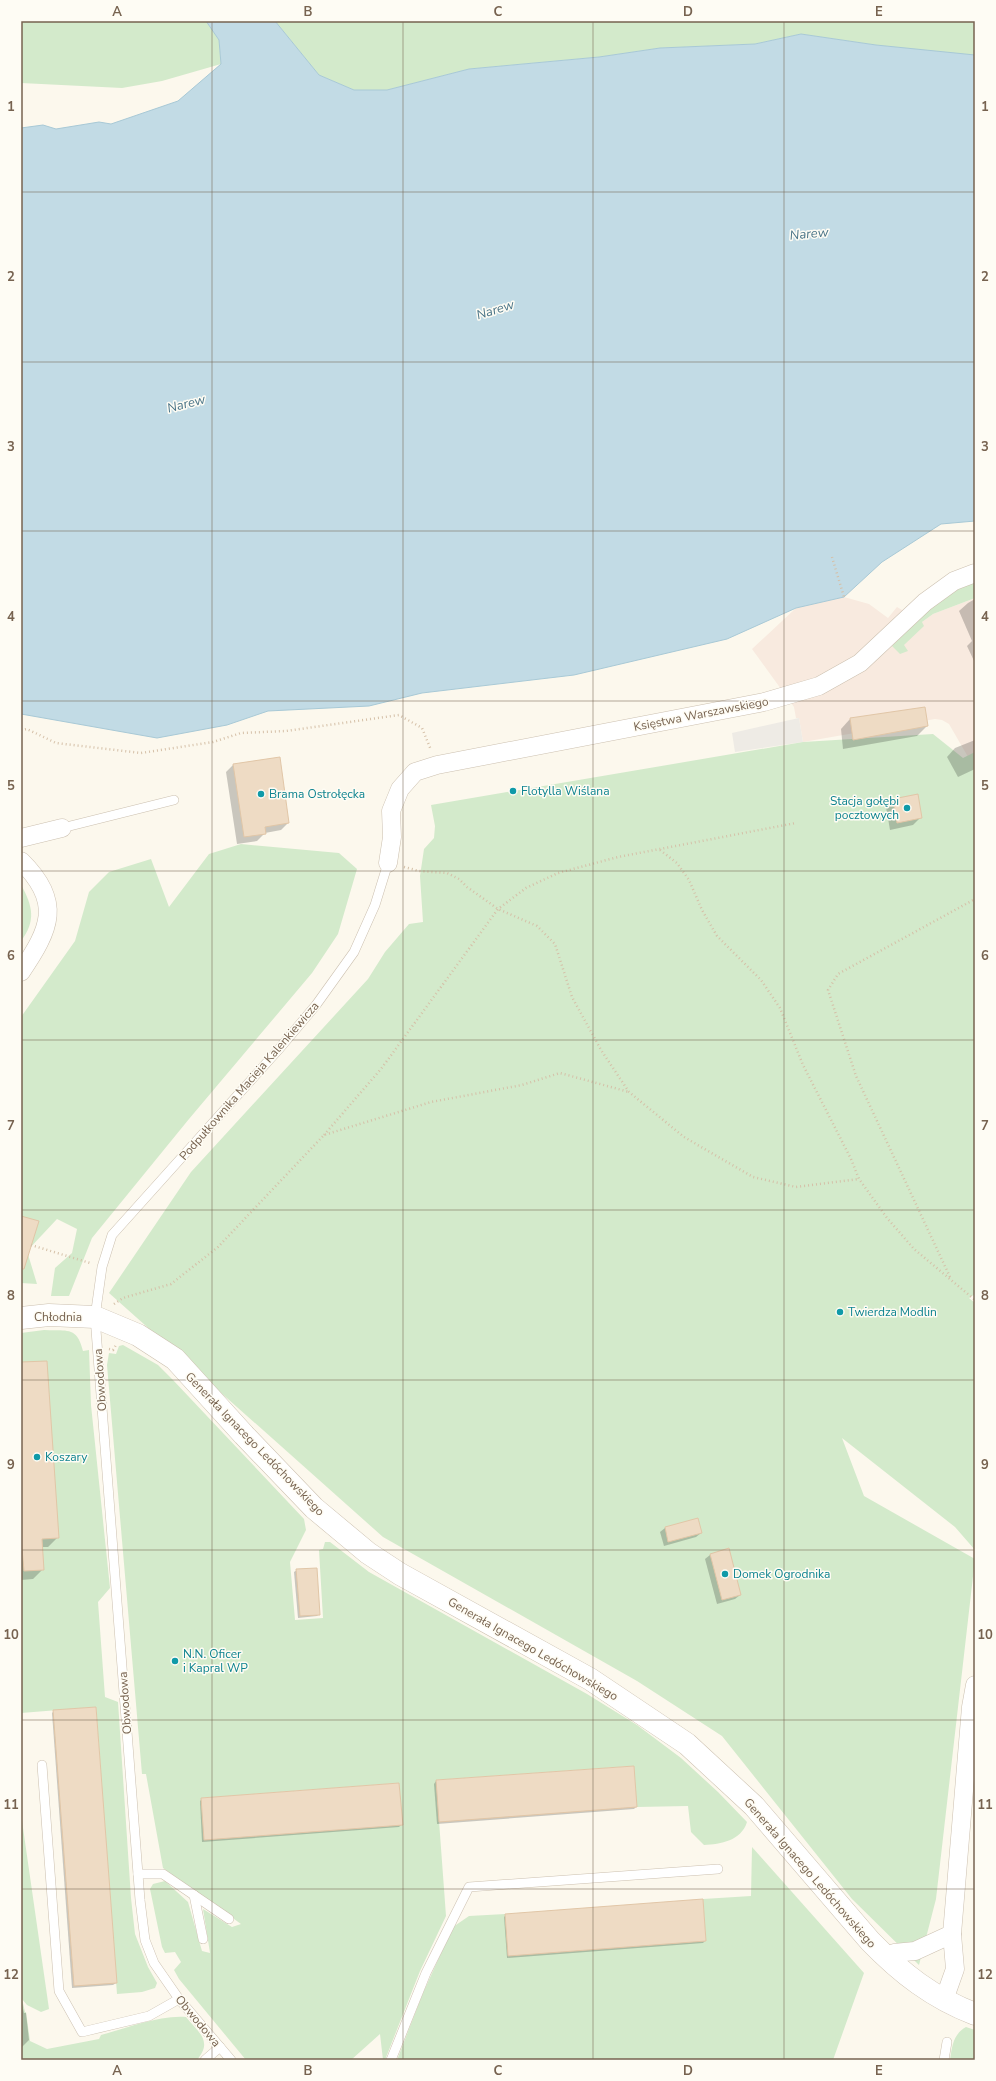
<svg xmlns="http://www.w3.org/2000/svg" width="996" height="2081" font-family="'Nunito Sans',sans-serif">
<style>
.commercial{fill:#f8eadf}
.industrial{fill:#eeebe5}
.green{fill:#d3eacb;fill-rule:evenodd}
.water{fill:#c2dbe5;stroke:#a8c9d6}
.shadow{fill:#0003}
.building{fill:#eedbc4;stroke:#e1c6a7}
.lines{fill:none;stroke-linecap:round;stroke-linejoin:round}
.service-casing{stroke:#ccc0b0;stroke-width:10}
.minor-casing{stroke:#ccc0b0;stroke-width:19}
.tertiary-casing{stroke:#ccc0b0;stroke-width:23}
.path{stroke:#d5c0a8;stroke-width:2.5;stroke-dasharray:1 3;stroke-linecap:butt}
.service{stroke:#fff;stroke-width:9}
.minor{stroke:#fff;stroke-width:18}
.tertiary{stroke:#fff;stroke-width:22}
.grid{fill:none;stroke:#776350;stroke-width:1;stroke-opacity:0.55}
.culture-dot{fill:#0f9aa8;stroke:#fefcf4;stroke-width:1.5}
.labels{text-anchor:middle;stroke-width:3;stroke-linejoin:round;paint-order:stroke}
.street-label{font-size:12px;fill:#776350;stroke:#fefcf4}
.culture-label{font-size:12px;fill:#0d838f;stroke:#fefcf4;text-anchor:start}
.water-label{font-size:13px;font-style:italic;fill:#4b7588;stroke:#fefcf4}
.neatline{fill:none;stroke:#776350;stroke-width:1.5}
.grid-label{font-size:13px;text-anchor:middle;font-weight:bold;fill:#776350}
</style>
<rect width="100%" height="100%" fill="#fcf8ed"/>
<!-- commercial -->
<polygon class="commercial" points="844,597 869,604 888,618 897,607 922,622 933,614 975,598 975,769 949,724 942,720 935,719 803,742 799,718 796,718 794,707 752,649 796,608"/>
<!-- industrial -->
<polygon class="industrial" points="799,718 803,742 735,752 732,733"/>
<!-- green -->
<g class="green">
<polygon points="21,21 206,21 219,40 221,64 162,81 122,88 21,83"/>
<polygon points="275,21 975,21 975,56 876,45 801,34 755,44 660,48 599,57 469,69 387,90 354,90 319,75"/>
<path d="M 975,581 L 975,598 L 933,614 L 922,622 L 924,626 L 904,645 L 908,651 L 900,654 L 892,646 C 917,620 941,595 975,581 Z"/>
<polygon points="933,734 963,758 975,752 975,1294 969,1298 975,1303 975,1550 955,1527 842,1438 864,1496 975,1559 936,1899 919,1965 852,1899 722,1736 637,1681 383,1537 109,1293 191,1172 368,979 385,952 409,924 423,922 420,876 424,849 434,838 435,826 431,805 803,742"/>
<polygon points="241,844 339,853 357,869 338,934 312,973 189,1119 92,1238 69,1296 51,1296 55,1268 72,1253 77,1229 57,1219 27,1251 37,1284 21,1283 21,1017 75,941 89,892 109,872 151,859 169,907 209,854"/>
<path d="M 21,885 C 33,906 36,921 21,941 Z"/>
<path d="M 44,1330 C 67,1331 77,1326 83,1351 L 89,1350 L 91,1405 L 110,1588 L 98,1602 L 105,1697 L 118,1702 L 131,1898 L 135,1934 L 148,1967 L 157,1983 L 155,1988 L 142,1992 L 117,1994 L 96,1707 L 21,1713 L 21,1333 Z"/>
<path d="M 123,1345 L 158,1365 L 173,1380 L 304,1519 L 306,1530 L 290,1562 L 295,1620 L 323,1618 L 319,1550 L 323,1549 L 325,1542 L 330,1542 L 369,1572 L 587,1694 L 637,1725 L 681,1758 L 718,1792 L 747,1822 C 741,1841 721,1844 704,1845 L 691,1832 L 688,1806 L 637,1807 L 633,1766 L 436,1780 L 446,1916 L 420,1971 L 385,2060 L 383,2060 L 380,2034 L 351,2060 L 246,2060 L 179,1979 L 174,1970 L 181,1962 L 175,1952 L 165,1953 L 162,1947 L 150,1889 L 153,1884 L 165,1881 L 188,1902 L 202,1951 L 210,1953 L 203,1909 L 232,1927 L 241,1924 L 163,1868 L 146,1774 L 142,1774 L 107,1365 L 109,1353 L 116,1354 L 119,1346 ZM 399,1783 L 402,1825 L 204,1840 L 202,1798 Z"/>
<path d="M 21,1814 L 49,2009 L 41,2012 L 27,2005 L 22,1999 L 25,2012 L 26,2012 L 30,2041 L 47,2049 L 99,2039 L 101,2035 C 128,2028 159,2015 186,2017 C 199,2033 213,2041 197,2060 L 21,2060 Z"/>
<polygon points="752,1847 864,1973 833,2060 397,2060 423,1993 453,1927 469,1916 505,1914 509,1956 706,1941 703,1899 751,1896"/>
<path d="M 966,2027 L 975,2030 L 975,2060 L 950,2060 C 952,2047 953,2034 966,2027 Z"/>
</g>
<!-- water -->
<polygon class="water" points="206,21 275,21 319,75 354,90 387,90 469,69 599,57 660,48 755,44 801,34 876,45 975,55 975,521 941,524 882,562 844,597 796,608 727,639 574,675 422,693 369,706 268,711 227,725 157,738 21,714 21,128 43,125 56,129 99,122 111,124 178,101 221,64 219,40"/>
<!-- shadow -->
<g class="shadow">
<polygon points="975,599 975,663 967,646 972,641 959,611 968,603"/>
<polygon points="924,708 927,726 917,736 843,749 841,729 850,719"/>
<polygon points="975,740 975,769 958,777 947,757 955,748"/>
<polygon points="233,765 288,823 281,830 265,833 257,841 237,844 226,772"/>
<polygon points="893,799 920,818 913,825 890,830 886,807"/>
<polygon points="21,1364 58,1537 48,1547 41,1547 43,1569 33,1579 21,1580"/>
<polygon points="697,1520 701,1533 696,1537 664,1546 660,1532 665,1528"/>
<polygon points="710,1555 740,1595 735,1599 717,1604 705,1559"/>
<polygon points="297,1570 319,1614 317,1616 298,1618 294,1572"/>
<polygon points="54,1711 116,1983 113,1985 72,1988 52,1713"/>
<polygon points="436,1781 636,1807 634,1809 437,1824 434,1784"/>
<polygon points="202,1799 401,1825 399,1827 202,1842 200,1801"/>
<polygon points="506,1915 705,1941 703,1943 507,1958 504,1917"/>
<polygon points="21,1999 24,2013 26,2013 29,2040 21,2048"/>
</g>
<!-- building -->
<g class="building">
<polygon points="925,707 928,726 853,740 850,718"/>
<polygon points="280,757 289,823 265,827 266,834 244,837 233,764"/>
<polygon points="918,794 922,818 897,823 893,799"/>
<polygon points="21,1216 39,1221 24,1269 21,1269"/>
<polygon points="47,1361 59,1538 42,1539 44,1570 24,1571 21,1538 21,1362"/>
<polygon points="698,1518 702,1533 668,1542 665,1527"/>
<polygon points="729,1548 741,1595 722,1600 710,1554"/>
<polygon points="317,1568 320,1615 300,1616 296,1569"/>
<polygon points="96,1707 117,1983 74,1986 53,1710"/>
<polygon points="634,1766 637,1807 439,1822 436,1780"/>
<polygon points="399,1783 403,1825 204,1840 201,1798"/>
<polygon points="703,1899 706,1941 508,1956 505,1914"/>
</g>
<g class="lines">
<!-- service casing -->
<g class="service-casing">
<g id="service">
<polyline points="62,828 174,800"/>
<polyline points="42,1765 59,1991 82,2032 149,2016 179,1999"/>
<polyline points="138,1874 163,1874 229,1919"/>
<polyline points="194,1895 203,1939"/>
<polyline points="205,2060 220,2047"/>
<polyline points="231,2060 179,1999 154,1963 145,1940 140,1900 95,1317 102,1267 112,1235 279,1049 316,1005 354,952 375,905 388,863"/>
<polyline points="391,2060 426,1973 469,1887 718,1869"/>
<polyline points="944,2060 947,2042"/>
</g>
</g>
<!-- minor casing -->
<g class="minor-casing">
<g id="minor">
<polyline points="21,838 62,828"/>
<path d="M 21,861 C 63,902 50,929 21,972"/>
<polyline points="388,863 392,837 391,811 400,789 415,772 437,765 764,702 819,686 860,663 925,602 954,581 975,573"/>
<polyline points="888,1960 894,1953 915,1951 952,1934"/>
<polyline points="944,2000 955,1969 952,1934 971,1707 975,1685"/>
</g>
</g>
<!-- tertiary casing -->
<g class="tertiary-casing">
<path id="tertiary" d="M 21,1318 L 49,1315 L 95,1317 L 138,1335 L 175,1359 L 244,1435 L 314,1508 L 368,1553 L 400,1574 L 590,1679 L 687,1744 L 754,1806 L 870,1941 C 901,1973 933,1998 975,2014"/>
</g>
<!-- path -->
<g class="path">
<polyline points="832,557 844,597"/>
<polyline points="21,730 27,729 56,743 141,753 213,742 241,733 286,731 399,715 422,728 431,750"/>
<polyline points="660,850 677,863 689,880 702,910 717,936 761,980 780,1008 803,1065 851,1159 859,1179 887,1218 914,1249 975,1300"/>
<polyline points="404,867 419,871 447,873 459,879 467,887 498,909 537,926 555,944 572,997 601,1050 629,1092 684,1137 753,1177 796,1187 859,1179"/>
<polyline points="324,1135 381,1069 498,909 526,888 558,873 618,857 796,823"/>
<polyline points="31,1245 90,1263"/>
<polyline points="950,1277 856,1076 828,990 838,974 975,899"/>
<polyline points="114,1304 123,1298 171,1284 218,1247 324,1135 431,1102 522,1085 560,1073 629,1092"/>
<polyline points="109,1349 113,1350 116,1345"/>
</g>
<!-- service -->
<use href="#service" class="service"/>
<!-- minor -->
<use href="#minor" class="minor"/>
<!-- tertiary -->
<use href="#tertiary" class="tertiary"/>
</g>
<!-- grid -->
<path class="grid" d="M 212,21 L 212,2060M 403,21 L 403,2060M 593,21 L 593,2060M 784,21 L 784,2060M 21,192 L 975,192M 21,362 L 975,362M 21,531 L 975,531M 21,701 L 975,701M 21,871 L 975,871M 21,1040 L 975,1040M 21,1210 L 975,1210M 21,1380 L 975,1380M 21,1550 L 975,1550M 21,1720 L 975,1720M 21,1889 L 975,1889"/>
<!-- markers -->
<g class="culture-dot">
<circle cx="513" cy="791" r="4"/>
<circle cx="261" cy="794" r="4"/>
<circle cx="907" cy="808" r="4"/>
<circle cx="840" cy="1312" r="4"/>
<circle cx="37" cy="1457" r="4"/>
<circle cx="725" cy="1574" r="4"/>
<circle cx="175" cy="1661" r="4"/>
</g>
<g class="labels">
<!-- street labels -->
<g class="street-label">
<text transform="translate(701 714) rotate(-11)" y="4">Księstwa Warszawskiego</text>
<text transform="translate(249 1081) rotate(-49)" y="4">Podpułkownika Macieja Kalenkiewicza</text>
<text x="58" y="1321">Chłodnia</text>
<text transform="translate(100 1380) rotate(-94)" y="4">Obwodowa</text>
<text transform="translate(255 1444) rotate(46)" y="4">Generała Ignacego Ledóchowskiego</text>
<text transform="translate(533 1649) rotate(30)" y="4">Generała Ignacego Ledóchowskiego</text>
<text transform="translate(125 1703) rotate(-94)" y="4">Obwodowa</text>
<text transform="translate(810 1873) rotate(49)" y="4">Generała Ignacego Ledóchowskiego</text>
<text transform="translate(198 2021) rotate(50)" y="4">Obwodowa</text>
</g>
<!-- culture labels -->
<g class="culture-label">
<text x="521" y="795">Flotylla Wiślana</text>
<text x="269" y="798">Brama Ostrołęcka</text>
<text x="899" y="805" text-anchor="end">Stacja gołębi<tspan x="899" dy="14">pocztowych</tspan></text>
<text x="848" y="1316">Twierdza Modlin</text>
<text x="45" y="1461">Koszary</text>
<text x="733" y="1578">Domek Ogrodnika</text>
<text x="183" y="1658">N.N. Oficer<tspan x="183" dy="14">i Kapral WP</tspan></text>
</g>
<!-- water labels -->
<g class="water-label">
<text transform="translate(809 233) rotate(-5)" y="5">Narew</text>
<text transform="translate(495 309) rotate(-17)" y="5">Narew</text>
<text transform="translate(186 403) rotate(-15)" y="5">Narew</text>
</g>
</g>
<!-- border -->
<rect width="996" height="2081" fill="none" stroke="#fefcf4" stroke-width="44"/>
<rect x="22" y="22" width="952" height="2037" class="neatline"/>
<g class="grid-label">
<text x="117" y="16">A</text>
<text x="308" y="16">B</text>
<text x="498" y="16">C</text>
<text x="688" y="16">D</text>
<text x="879" y="16">E</text>
<text x="11" y="111">1</text>
<text x="985" y="111">1</text>
<text x="11" y="281">2</text>
<text x="985" y="281">2</text>
<text x="11" y="451">3</text>
<text x="985" y="451">3</text>
<text x="11" y="621">4</text>
<text x="985" y="621">4</text>
<text x="11" y="790">5</text>
<text x="985" y="790">5</text>
<text x="11" y="960">6</text>
<text x="985" y="960">6</text>
<text x="11" y="1130">7</text>
<text x="985" y="1130">7</text>
<text x="11" y="1300">8</text>
<text x="985" y="1300">8</text>
<text x="11" y="1469">9</text>
<text x="985" y="1469">9</text>
<text x="11" y="1639">10</text>
<text x="985" y="1639">10</text>
<text x="11" y="1809">11</text>
<text x="985" y="1809">11</text>
<text x="11" y="1979">12</text>
<text x="985" y="1979">12</text>
<text x="117" y="2075">A</text>
<text x="308" y="2075">B</text>
<text x="498" y="2075">C</text>
<text x="688" y="2075">D</text>
<text x="879" y="2075">E</text>
</g>
</svg>
